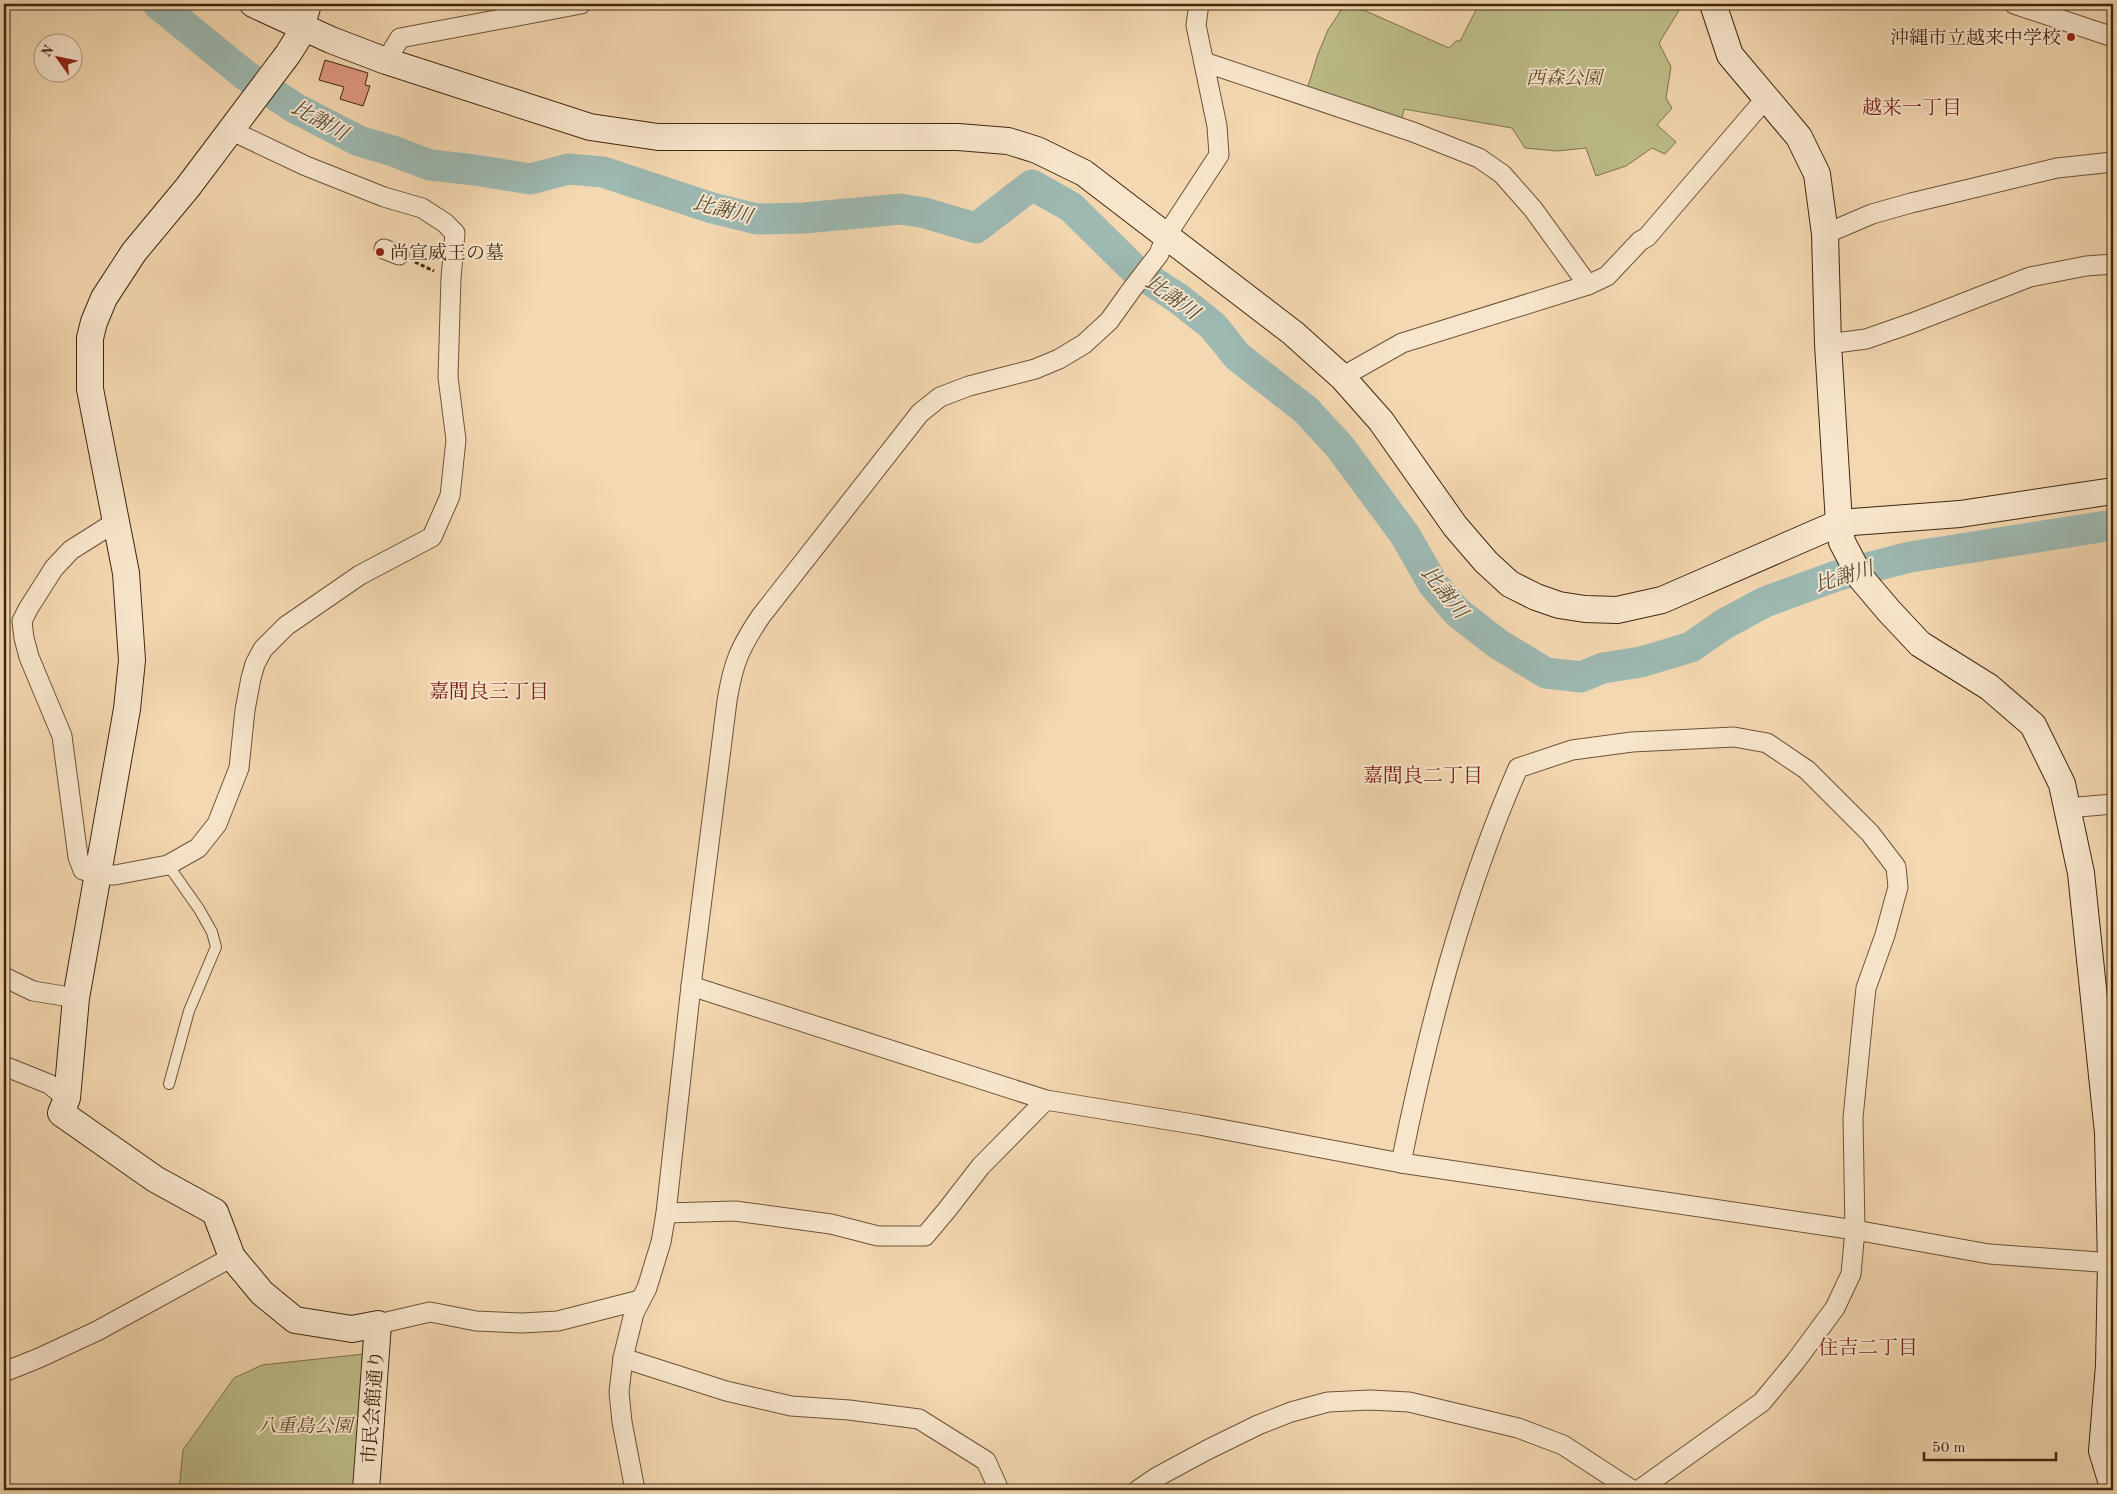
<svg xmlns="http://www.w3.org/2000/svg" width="2117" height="1494" font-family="'Old Standard TT','Noto Serif JP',serif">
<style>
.green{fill:#bebe89;stroke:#7e724c}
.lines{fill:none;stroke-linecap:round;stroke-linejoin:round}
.river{stroke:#9db9b2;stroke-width:31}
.building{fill:#de9782;stroke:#3f2710}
.lane-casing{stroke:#6c5338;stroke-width:12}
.street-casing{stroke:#6c5338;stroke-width:21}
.secondary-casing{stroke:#3f2710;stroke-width:28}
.path{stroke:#3f2710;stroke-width:3;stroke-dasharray:4 2.5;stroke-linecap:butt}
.lane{stroke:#f8e6cc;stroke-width:10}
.street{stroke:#f8e6cc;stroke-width:19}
.secondary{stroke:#f8e6cc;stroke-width:26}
.poi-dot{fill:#8f2418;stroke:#f8e6cc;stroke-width:2}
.labels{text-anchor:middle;stroke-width:4;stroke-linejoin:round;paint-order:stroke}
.poi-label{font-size:19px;fill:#3f2710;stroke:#f8e6cc;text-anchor:end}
.park-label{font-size:19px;font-style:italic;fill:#5f4d2e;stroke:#f8e6cc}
.street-label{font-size:19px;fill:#3f2710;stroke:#f8e6cc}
.neighbourhood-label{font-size:20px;fill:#7a1f14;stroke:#f8e6cc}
.water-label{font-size:20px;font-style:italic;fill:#564c38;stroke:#f8e6cc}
</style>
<rect width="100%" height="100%" fill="#f4d8b1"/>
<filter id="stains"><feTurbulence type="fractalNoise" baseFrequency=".004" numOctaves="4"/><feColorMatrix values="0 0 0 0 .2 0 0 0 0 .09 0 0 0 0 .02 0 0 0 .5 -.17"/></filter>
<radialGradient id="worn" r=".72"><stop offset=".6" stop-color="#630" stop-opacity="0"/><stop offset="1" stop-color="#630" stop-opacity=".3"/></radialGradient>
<!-- green -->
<g class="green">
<polygon points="1345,4 1350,4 1449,48 1456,41 1460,41 1479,4 1683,4 1659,43 1671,67 1666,98 1672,108 1657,125 1676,142 1665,154 1652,148 1626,166 1596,176 1586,148 1557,151 1525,148 1512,128 1404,109 1400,128 1305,96 1318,54 1328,30"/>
<polygon points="382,1352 366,1490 179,1490 183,1450 234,1378 262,1365"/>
</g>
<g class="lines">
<!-- river -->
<polyline class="river" points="158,4 245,75 295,108 359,141 393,151 430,165 475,170 530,179 569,169 603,172 712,208 757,219 804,218 901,209 925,213 976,228 1032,185 1071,207 1135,270 1179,299 1213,326 1237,356 1306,410 1340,447 1405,535 1433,584 1457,612 1498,644 1546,673 1581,677 1603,668 1641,662 1691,647 1724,624 1765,602 1836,576 1910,557 2113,525"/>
</g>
<!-- building -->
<polygon class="building" points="325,60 368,73 365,85 370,86 363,106 340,99 344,87 319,80"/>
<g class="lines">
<!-- lane casing -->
<g class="lane-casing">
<polyline id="lane" points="168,865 199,909 212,932 216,947 189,1011 169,1084"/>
</g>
<!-- street casing -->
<g class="street-casing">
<g id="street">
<polyline points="2014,4 2113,37"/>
<polyline points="386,61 400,38 581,4"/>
<polyline points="1204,62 1413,132 1479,158 1502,174 1533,209 1588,285"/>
<polyline points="1825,234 1872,214 1911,203 2057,168 2113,162"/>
<polyline points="384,249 399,255"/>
<polyline points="1828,344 1866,339 1912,323 2030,277 2086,266 2113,264"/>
<polyline points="1342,377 1402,343 1588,285 1607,276 1640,241 1647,237 1766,98"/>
<polyline points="117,521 71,550 54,568 28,609 22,621 24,638 29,657 62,736 78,857 83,870 99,875 115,875 168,865 198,848 217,824 239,768 245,710 251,678 255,664 263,649 286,626 360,575 432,537 450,496 456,440 448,377 451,278 455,233 445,223 422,208 384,197 306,166 230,130"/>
<polyline points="2067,808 2113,804"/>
<polyline points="4,977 33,991 76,998"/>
<polyline points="691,986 1046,1100 1199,1125 1401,1163 1855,1230 1989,1254 2113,1263"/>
<polyline points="4,1066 49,1084 67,1098"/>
<path d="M 1401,1163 C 1428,1029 1463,894 1518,768 L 1572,750 L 1632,742 L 1734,737 L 1767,743 L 1807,770 L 1870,833 L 1896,867 L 1898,887 L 1885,935 L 1866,988 L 1863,1016 L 1853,1118 L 1855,1230 L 1851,1274 L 1835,1308 L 1795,1362 L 1762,1402 L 1639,1490"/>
<polyline points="666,1213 735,1211 831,1224 878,1236 925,1236 946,1211 981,1166 1046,1100"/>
<polyline points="378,1324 430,1312 476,1321 522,1323 558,1321 640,1300"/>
<polyline points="623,1358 726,1391 791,1406 849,1410 919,1419 986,1461 999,1490"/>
<polyline points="4,1372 39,1358 97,1331 232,1257"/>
<path d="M 635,1490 L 622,1422 L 619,1392 L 623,1358 L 634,1313 L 647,1288 L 661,1242 L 666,1213 L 691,986 L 727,701 C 733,663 740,647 761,616 L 920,413 L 940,397 L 969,386 L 1035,369 L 1059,359 L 1084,344 L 1109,321 L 1132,289 L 1159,254 L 1166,236 L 1219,155 L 1217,126 L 1196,25 L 1199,4"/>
<polyline points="1138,1490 1157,1477 1207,1450 1258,1425 1291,1412 1328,1402 1370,1400 1409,1402 1518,1428 1563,1445 1632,1490"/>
</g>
</g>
<!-- secondary casing -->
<g class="secondary-casing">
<g id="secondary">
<polyline points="253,4 331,40 386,61 590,127 658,137 958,137 1008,141 1037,150 1084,173 1293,333 1342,377 1381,421 1455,526 1486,562 1510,584 1536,597 1559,605 1585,609 1617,610 1662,600 1839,523 1960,514 2113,491"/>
<polyline points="308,4 298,38 288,54 188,187 134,252 104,298 94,322 90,338 90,389 126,573 132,660 127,709 76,998 67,1098 61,1113 155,1179 215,1212 232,1257 262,1293 295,1320 352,1329 378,1324 366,1490"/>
<polyline points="1713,4 1730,55 1799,137 1817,174 1825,234 1828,344 1839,523 1842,542 1861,578 1889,611 1920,644 1989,687 2033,725 2062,784 2081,873 2108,1133 2111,1263 2109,1365 2102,1451 2113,1487"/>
</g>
</g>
<!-- path -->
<polyline class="path" points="415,262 434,271"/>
<!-- lane -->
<use href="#lane" class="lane"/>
<!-- street -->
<use href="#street" class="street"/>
<!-- secondary -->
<use href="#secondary" class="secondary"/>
</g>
<!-- markers -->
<g class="poi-dot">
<circle cx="2071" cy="37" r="5"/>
<circle cx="380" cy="252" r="5"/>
</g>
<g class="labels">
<!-- poi labels -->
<g class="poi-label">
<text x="2061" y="44">沖縄市立越来中学校</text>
<text x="390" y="259" text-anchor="start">尚宣威王の墓</text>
</g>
<!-- park labels -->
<g class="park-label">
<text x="1564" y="84">西森公園</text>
<text x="305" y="1432">八重島公園</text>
</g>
<!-- street labels -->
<g class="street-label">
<text transform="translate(372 1407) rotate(-86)" y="7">市民会館通り</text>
</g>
<!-- neighbourhood labels -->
<g class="neighbourhood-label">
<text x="1912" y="114">越来一丁目</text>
<text x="489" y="698">嘉間良三丁目</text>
<text x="1423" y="782">嘉間良二丁目</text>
<text x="1868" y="1354">住吉二丁目</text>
</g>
<!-- water labels -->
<g class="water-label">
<text transform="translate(320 120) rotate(29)" y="7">比謝川</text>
<text transform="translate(723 209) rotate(14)" y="7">比謝川</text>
<text transform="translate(1173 297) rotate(36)" y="7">比謝川</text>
<text transform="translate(1844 576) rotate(-17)" y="7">比謝川</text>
<text transform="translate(1445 592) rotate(51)" y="7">比謝川</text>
</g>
</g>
<!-- margin -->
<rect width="2117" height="1494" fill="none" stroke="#f4d8b1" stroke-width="20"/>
<rect x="5" y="5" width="2107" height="1484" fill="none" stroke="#3f2710" stroke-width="2.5"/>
<rect x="10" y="10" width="2097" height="1474" fill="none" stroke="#3f2710"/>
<!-- north arrow -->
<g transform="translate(58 58) rotate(303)"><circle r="24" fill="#f8e6cc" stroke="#ae9a81"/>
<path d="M0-4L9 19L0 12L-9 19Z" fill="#8f2418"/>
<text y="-8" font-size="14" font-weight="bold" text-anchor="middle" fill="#3f2710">N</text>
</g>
<!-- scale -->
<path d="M1924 1452v8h132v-8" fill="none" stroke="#3f2710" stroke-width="2.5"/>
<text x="1932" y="1452" font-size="15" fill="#3f2710" stroke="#f8e6cc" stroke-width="4" paint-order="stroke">50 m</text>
<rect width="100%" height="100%" filter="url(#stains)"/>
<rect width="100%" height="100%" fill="url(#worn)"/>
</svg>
